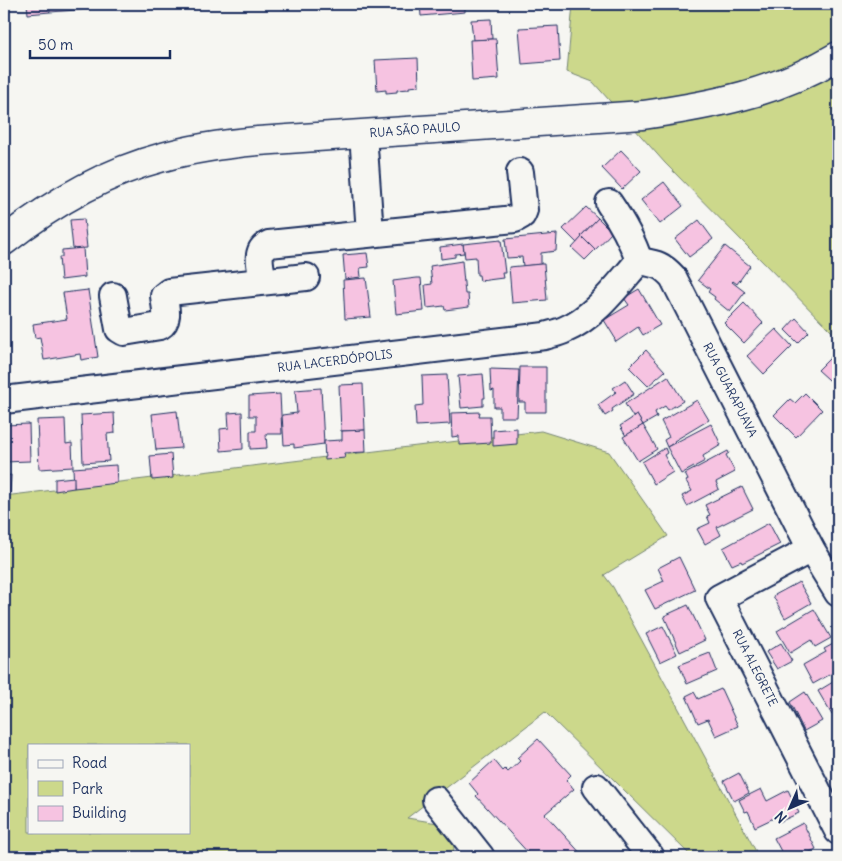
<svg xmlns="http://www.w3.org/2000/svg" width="842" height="861" font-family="Delius,sans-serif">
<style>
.green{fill:#ccd88b;stroke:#748474;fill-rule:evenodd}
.building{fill:#f6c3e1;stroke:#1b2f5e}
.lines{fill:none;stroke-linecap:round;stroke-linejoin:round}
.minor-casing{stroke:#1b2f5e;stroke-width:30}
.major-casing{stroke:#1b2f5e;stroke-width:31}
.minor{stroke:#f6f6f2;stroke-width:26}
.major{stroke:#f6f6f2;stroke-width:28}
.labels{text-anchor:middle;stroke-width:4;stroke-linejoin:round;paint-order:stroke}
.street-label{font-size:12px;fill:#1b2f5e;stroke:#f6f6f2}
</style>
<rect width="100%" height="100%" fill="#f6f6f2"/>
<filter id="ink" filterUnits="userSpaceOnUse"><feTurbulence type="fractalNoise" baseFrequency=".02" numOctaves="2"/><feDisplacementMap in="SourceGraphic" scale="10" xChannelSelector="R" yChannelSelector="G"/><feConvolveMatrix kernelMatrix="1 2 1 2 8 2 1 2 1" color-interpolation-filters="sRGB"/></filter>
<g filter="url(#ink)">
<!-- green -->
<g class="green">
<polygon points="573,4 838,4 838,338 665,163 593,82 567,72"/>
<path d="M 541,431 L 609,452 L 668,536 L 604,575 L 613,587 L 759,857 L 692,857 L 545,712 L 407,818 L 456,826 L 453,857 L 10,857 L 4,845 L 4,496 ZM 29,745 L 189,745 L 189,832 L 29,832 Z"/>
</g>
<!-- building -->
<g class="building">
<polygon points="27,4 50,4 50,12 28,14"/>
<polygon points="50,4 90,4 90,9 50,12"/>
<polygon points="420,4 465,4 465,12 421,16"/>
<polygon points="491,19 492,39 473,40 471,20"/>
<polygon points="558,26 560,61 522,64 519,28"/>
<polygon points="492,39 496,39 499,79 472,81 470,40"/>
<polygon points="418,58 419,86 409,87 409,89 397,90 397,92 386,93 386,90 377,91 375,60"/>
<polygon points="621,150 641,171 622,189 602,168"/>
<polygon points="664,182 683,206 660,224 641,200"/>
<polygon points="586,207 598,218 581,236 582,237 577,243 563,229"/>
<polygon points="598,218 612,232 595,250 581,236"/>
<polygon points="84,219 87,248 73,249 70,220"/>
<polygon points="699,220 713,239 689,257 675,239"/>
<polygon points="557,234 556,251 541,253 541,264 523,266 522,257 507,258 505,239"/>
<polygon points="582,237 595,250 585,260 572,248"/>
<polygon points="501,240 505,273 502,273 503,278 480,281 479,275 477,275 476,257 465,258 463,244"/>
<polygon points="463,244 464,253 455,254 455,257 441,259 440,247"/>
<polygon points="725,246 750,266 737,284 733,281 732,282 745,292 730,312 714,299 715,297 708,292 710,289 698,280"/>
<polygon points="83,248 85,277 61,280 59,257 62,257 62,250"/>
<polygon points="367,253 369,267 360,268 361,277 345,279 343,255"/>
<polygon points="462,261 465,294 468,294 469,307 445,310 444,306 427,308 425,285 432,284 430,266"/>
<polygon points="541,264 544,264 547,300 512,303 509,267"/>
<polygon points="366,278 371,317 345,319 343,280"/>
<polygon points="417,278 421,278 424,311 396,314 393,281"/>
<polygon points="639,289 660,325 643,335 638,327 616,342 614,339 615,338 604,320 629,305 624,298"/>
<polygon points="88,290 98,357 81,360 80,354 44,360 40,337 35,338 33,324 67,319 63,293"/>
<polygon points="744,303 763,323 744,343 724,323"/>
<polygon points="796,318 809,332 798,343 785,330"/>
<polygon points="776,329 792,346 764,374 747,356"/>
<polygon points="646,350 665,371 648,386 629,367"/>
<polygon points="834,354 838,358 838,388 818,370"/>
<polygon points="520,367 546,367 546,412 525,412 525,402 519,402"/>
<polygon points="490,369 519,370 517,417 500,417 500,407 494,407 494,390 491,391"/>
<polygon points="483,374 485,398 483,398 483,406 461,408 458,376"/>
<polygon points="447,375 450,424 416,426 415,406 423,405 422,376"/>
<polygon points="668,376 683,401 668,410 665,406 655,412 657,417 643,425 637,415 633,417 625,404"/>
<polygon points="625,380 634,394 612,409 613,411 605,416 598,405 616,392 613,388"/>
<polygon points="363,384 365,430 341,431 339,385"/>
<polygon points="321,388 324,444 294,448 294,444 284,445 282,415 297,413 295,390"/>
<polygon points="805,393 822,410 796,437 774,415 790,399 795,403"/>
<polygon points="280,394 282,434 266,434 267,448 250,449 250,431 256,431 256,416 249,416 249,396"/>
<polygon points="697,400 709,420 674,441 675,442 667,447 664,440 669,437 661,421"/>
<polygon points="177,411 181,448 156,450 152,414"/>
<polygon points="242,412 243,449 221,451 220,429 229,428 228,413"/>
<polygon points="480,412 479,416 490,416 491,443 459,445 459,436 452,437 451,413"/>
<polygon points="114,413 115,433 107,434 109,461 83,463 81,415"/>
<polygon points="637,415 643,425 626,436 620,426"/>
<polygon points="65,419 66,444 72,443 73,467 39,469 37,420"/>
<polygon points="29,424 30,461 4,462 4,425"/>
<polygon points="711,424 721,445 703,456 705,461 681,474 667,447"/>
<polygon points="643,425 657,449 638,461 623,437"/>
<polygon points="517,428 517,444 493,446 493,430"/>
<polygon points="365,430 366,452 344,453 345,458 325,460 324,441 342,440 342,431"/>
<polygon points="665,448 667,453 664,455 673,472 654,484 642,462"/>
<polygon points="728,451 729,453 726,455 735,472 716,482 719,489 687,506 682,496 692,491 686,481 688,480 685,474"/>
<polygon points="171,454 173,478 152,480 150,456"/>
<polygon points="116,465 117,483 74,488 73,468"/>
<polygon points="11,475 10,494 4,494 4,476"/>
<polygon points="74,477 74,488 55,491 55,479"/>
<polygon points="742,487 753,509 717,527 721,535 705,544 697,529 710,523 707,516 710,515 705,505"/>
<polygon points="769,523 780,544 742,563 741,561 732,565 723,548"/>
<polygon points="679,557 695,590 655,609 645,590 664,581 658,568"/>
<polygon points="799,582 811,603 785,618 773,596"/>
<polygon points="688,605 705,640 680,652 664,616"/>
<polygon points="814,609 831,638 815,647 811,640 790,653 777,631"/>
<polygon points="663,626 677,654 660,662 646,634"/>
<polygon points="781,643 792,661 777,669 766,652"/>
<polygon points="835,643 838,648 838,670 813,684 803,665 826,652 824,649"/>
<polygon points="710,653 717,671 687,684 679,665"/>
<polygon points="838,679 838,711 832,715 818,691"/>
<polygon points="721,689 738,726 716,736 708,719 698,723 686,696 694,692 698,699"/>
<polygon points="805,692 822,721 804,731 790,702"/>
<polygon points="538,739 571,775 566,780 574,789 545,814 584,857 532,857 476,796 478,794 469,783 494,760 503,771 505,769 508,772 520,761 517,758"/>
<polygon points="739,773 749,793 734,801 724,781"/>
<polygon points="761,789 767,801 788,790 799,813 779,822 776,817 755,827 748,811 745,812 739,800"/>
<polygon points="803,823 816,849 808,853 810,857 778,857 783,855 774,838"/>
</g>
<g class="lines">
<!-- minor casing -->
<g class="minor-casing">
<g id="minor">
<polyline points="363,134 370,233"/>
<path d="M 609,203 C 622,222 632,239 639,261"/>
<path d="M 639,261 C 656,264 661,264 673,277 L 811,549 L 838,593"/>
<path d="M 263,281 C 261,267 254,250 269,244 L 515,219 L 522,215 L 524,210 L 520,172"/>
<path d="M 113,296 L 119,329 L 124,332 L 160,326 C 170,320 165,306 164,296 L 169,292 L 306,277"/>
<path d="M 4,400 L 545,336 C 551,334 558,333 564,330 C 595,317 617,286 639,261"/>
<polyline points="811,549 719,598 838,831"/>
<polyline points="596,787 651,857"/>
<polyline points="436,800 481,857"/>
</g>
</g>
<!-- major casing -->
<g class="major-casing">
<path id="major" d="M 4,241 C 50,205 106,172 163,157 C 194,148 225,144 258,141 L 643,115 C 713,105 776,93 838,56"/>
</g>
<!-- minor -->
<use href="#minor" class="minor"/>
<!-- major -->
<use href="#major" class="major"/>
</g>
</g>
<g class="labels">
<!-- street labels -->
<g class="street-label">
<text transform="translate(415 130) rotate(-4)" y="4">RUA SÃO PAULO</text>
<text transform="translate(335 361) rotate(-7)" y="4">RUA LACERDÓPOLIS</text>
<text transform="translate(730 390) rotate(63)" y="4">RUA GUARAPUAVA</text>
<text transform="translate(755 668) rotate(63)" y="4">RUA ALEGRETE</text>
</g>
</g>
<!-- margin -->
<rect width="842" height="861" fill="none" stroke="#f6f6f2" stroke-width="20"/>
<rect x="10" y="10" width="822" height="841" fill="none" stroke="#1b2f5e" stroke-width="2" filter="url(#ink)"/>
<!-- legend -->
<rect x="28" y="744" width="162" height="90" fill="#f6f6f2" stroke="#9ea6b7"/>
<rect x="38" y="760" width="25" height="8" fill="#f6f6f2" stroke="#9ea6b7"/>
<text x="72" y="768" font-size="15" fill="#1b2f5e">Road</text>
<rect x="38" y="781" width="25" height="15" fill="#ccd88b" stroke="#9ea6b7"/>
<text x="72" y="794" font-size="15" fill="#1b2f5e">Park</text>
<rect x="38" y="806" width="25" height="15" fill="#f6c3e1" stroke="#9ea6b7"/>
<text x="72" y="818" font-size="15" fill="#1b2f5e">Building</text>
<!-- north arrow -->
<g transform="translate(790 808) rotate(225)" stroke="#f6f6f2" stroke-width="4" paint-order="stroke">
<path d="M0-4L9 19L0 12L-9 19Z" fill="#1b2f5e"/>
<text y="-8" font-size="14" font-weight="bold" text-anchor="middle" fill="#1b2f5e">N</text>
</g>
<!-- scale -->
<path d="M30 50v8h140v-8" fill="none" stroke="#1b2f5e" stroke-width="2.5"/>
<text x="38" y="50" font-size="15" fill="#1b2f5e" stroke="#f6f6f2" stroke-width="4" paint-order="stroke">50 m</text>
</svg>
